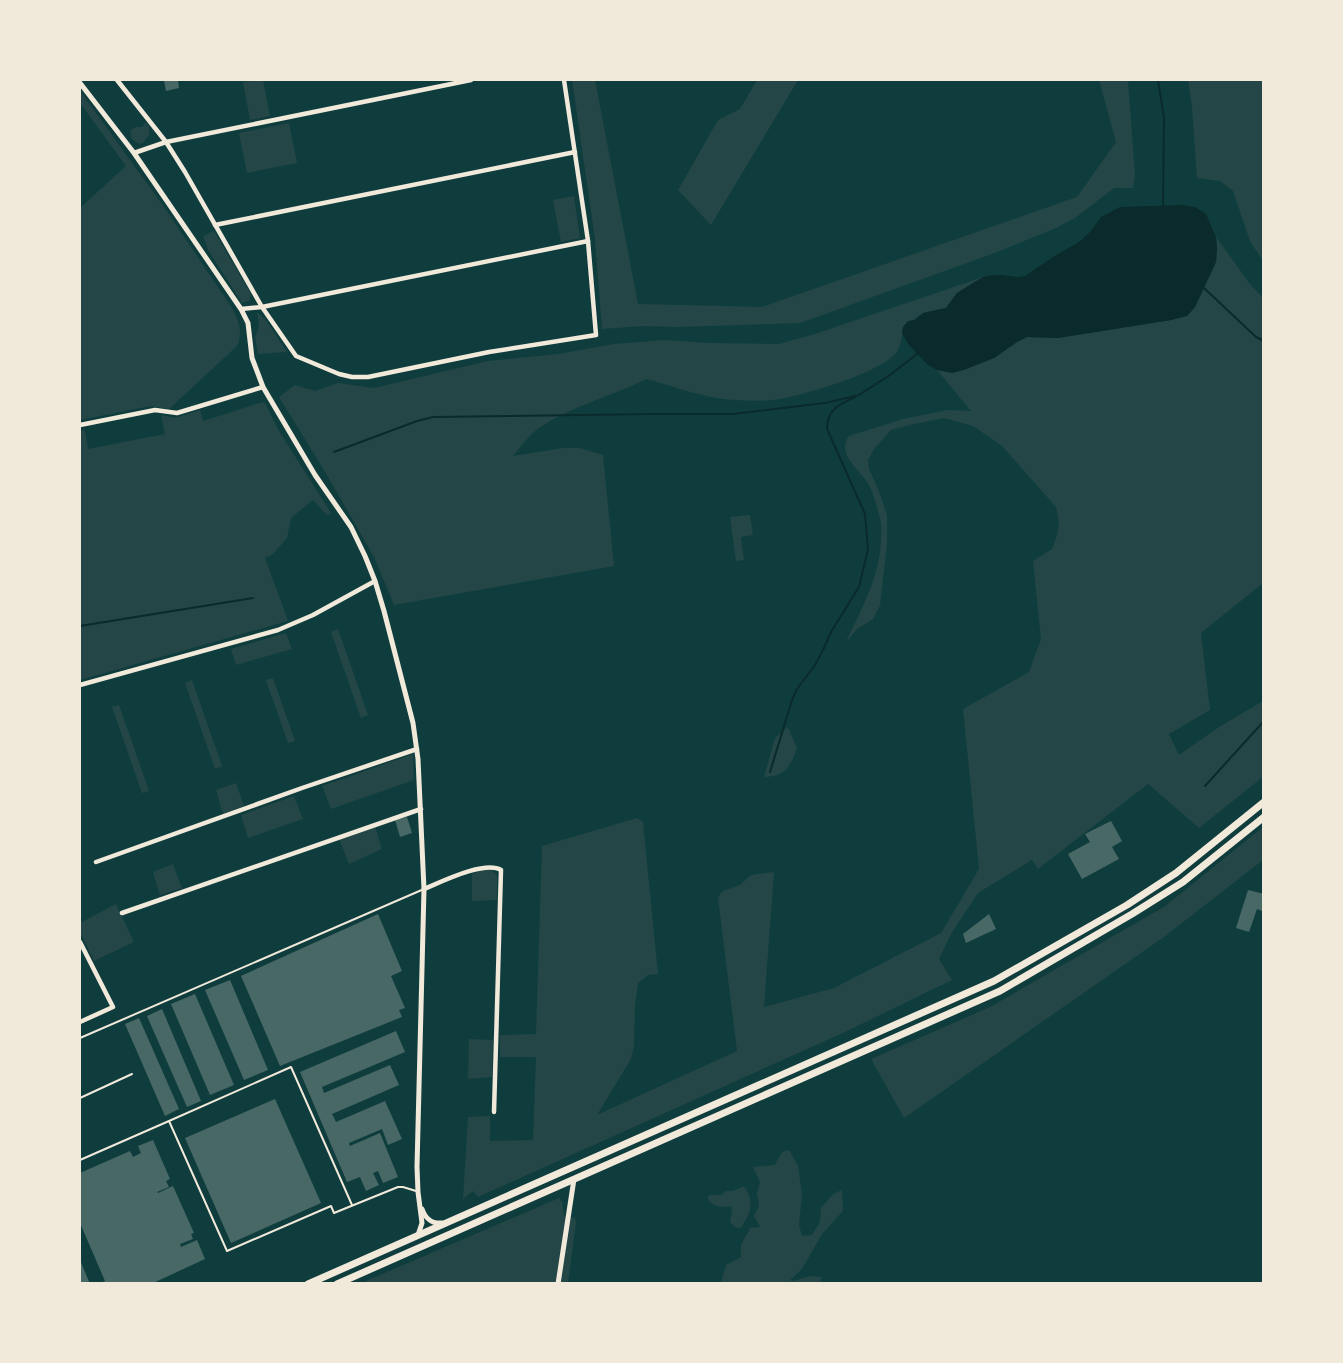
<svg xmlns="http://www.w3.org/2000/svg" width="1343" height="1363" font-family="'Work Sans',sans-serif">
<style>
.green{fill:#244646}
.water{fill:#0a2a2b}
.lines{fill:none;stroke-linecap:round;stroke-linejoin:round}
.stream{stroke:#0a2a2b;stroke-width:2}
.building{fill:#486865}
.service{stroke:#f1e9da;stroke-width:2}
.minor{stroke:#f1e9da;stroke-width:4.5}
.tertiary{stroke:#f1e9da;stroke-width:5}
.primary{stroke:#f1e9da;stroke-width:7}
</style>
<rect width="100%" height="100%" fill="#0f3d3e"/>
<!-- green -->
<g class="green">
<polygon points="257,80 263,80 270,116 250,120 243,82"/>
<polygon points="572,80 595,80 638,304 762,307 1077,197 1116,142 1099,80 1128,80 1135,176 1133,188 1114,188 1075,218 1054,229 992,254 800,323 678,327 644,326 602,329 595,239"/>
<polygon points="757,80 798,80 711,225 678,190 718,120 740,109"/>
<polygon points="1188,80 1263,80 1263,261 1250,241 1233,191 1220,181 1197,178 1192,107"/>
<path d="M 80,91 L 164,207 L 232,308 C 239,321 243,332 237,346 L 169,409 L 151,406 L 80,420 L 80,208 L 126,166 L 80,103 Z"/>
<polygon points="146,122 149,127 149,135 142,144 138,143 132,139 130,131 136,127 142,127"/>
<polygon points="289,123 297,163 247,173 239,133"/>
<polygon points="574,196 580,238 561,242 553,200"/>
<polygon points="214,231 251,294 250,300 242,303 208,250 203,236"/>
<path d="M 1216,237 L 1250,284 L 1263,298 L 1263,583 L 1201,633 L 1210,710 L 1169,734 L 1179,755 L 1219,727 L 1263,701 L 1263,777 L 1199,828 L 1148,784 L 1038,869 L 1032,860 L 978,893 L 952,932 L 939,959 L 952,980 L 845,1032 L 478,1197 L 473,1191 L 463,1199 L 468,1117 L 490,1116 L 490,1141 L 533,1140 L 536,1057 L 500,1057 L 500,1035 L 536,1034 L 542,846 L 637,818 L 643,822 L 658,974 L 648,975 L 638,983 L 635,1005 L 634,1046 L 631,1059 L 597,1115 L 737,1051 L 718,898 L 720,894 L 723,891 L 740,885 L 751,875 L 774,872 L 764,1007 L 834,988 L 941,933 L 979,869 L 963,709 L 1029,672 L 1041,639 L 1033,561 L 1052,549 L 1057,535 L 1059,522 L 1056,507 L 1002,446 L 973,426 L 944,418 L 910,425 L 891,430 L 874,449 L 868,460 L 869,469 L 878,489 L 887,515 L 887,544 L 880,605 L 873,619 L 857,629 L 846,642 C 861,610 879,578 881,542 C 881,536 882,529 881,523 C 879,514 873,491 868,483 C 859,470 836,453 849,436 L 903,419 L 948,410 L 971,411 L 937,370 L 952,373 L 994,358 L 1017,342 L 1027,337 L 1058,338 L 1171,320 L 1187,316 L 1195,307 L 1216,262 L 1217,249 Z"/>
<path d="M 983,277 L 957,293 L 946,308 L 923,313 L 903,327 C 902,335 901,347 896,353 C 880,373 799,397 773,400 C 761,401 748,401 736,400 C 706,399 676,387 647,379 C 611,396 572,406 539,428 C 529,435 521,447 513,456 L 563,448 L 580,448 L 603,455 L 614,566 L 394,605 L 374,557 L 327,475 L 279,397 L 295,385 L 315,391 L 338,383 L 374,388 L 488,361 L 558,354 L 614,344 L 664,340 L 709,343 L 779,344 L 815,334 Z"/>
<polygon points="257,312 265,319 287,352 258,354 255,337 259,326"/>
<polygon points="263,402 265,403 279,431 331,513 327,515 313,500 291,518 287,538 273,554 265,558 288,621 80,680 80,431 85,430 88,449 165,434 161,415 175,418 200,410 203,421"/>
<polygon points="750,515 753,535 741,537 744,560 736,561 730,517"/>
<polygon points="338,629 368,715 361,718 331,632"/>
<polygon points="286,633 292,649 236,665 231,649"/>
<polygon points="273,678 295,741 288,743 266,680"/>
<polygon points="192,680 222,766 215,769 185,683"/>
<polygon points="119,705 149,791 142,793 112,707"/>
<path d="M 788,727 L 797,748 C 790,767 786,776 764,777 L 775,738 Z"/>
<polygon points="413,754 414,780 331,809 322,786"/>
<polygon points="236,783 244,806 223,814 216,790"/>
<polygon points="294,796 303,819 248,838 241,815"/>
<polygon points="375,826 382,849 349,864 339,839"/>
<polygon points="1263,827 1263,860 1164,937 904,1118 871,1059 990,1007 1164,907"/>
<polygon points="173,864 182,888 160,895 153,872"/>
<polygon points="482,870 491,870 497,875 497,900 472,901 472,874"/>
<polygon points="116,904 134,942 94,961 80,932 80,923"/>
<polygon points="469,1039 493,1040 492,1077 468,1079"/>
<polygon points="789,1150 798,1166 802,1194 799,1225 802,1236 812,1235 820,1222 821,1208 833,1194 842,1190 843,1211 822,1234 802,1269 790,1280 793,1281 810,1276 822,1277 820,1283 721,1283 726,1265 741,1257 741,1245 750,1228 760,1227 754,1216 759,1206 757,1193 760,1182 753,1167 775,1165 782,1152"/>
<path d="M 744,1186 C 755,1203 751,1212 741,1228 L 735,1227 L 730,1222 L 732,1212 L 731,1206 C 720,1208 714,1207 707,1198 L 710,1195 L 721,1195 L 726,1191 L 733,1191 Z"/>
<polygon points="559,1198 562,1202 564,1216 575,1218 576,1222 568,1283 359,1284"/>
</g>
<!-- water -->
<polygon class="water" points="1183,205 1195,207 1206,214 1216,237 1217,249 1216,262 1195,307 1187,316 1171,320 1058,338 1027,337 1017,342 994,358 964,370 952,373 937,370 927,364 908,344 902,333 903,327 908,321 915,320 923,313 946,308 957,293 983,277 992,275 1001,275 1018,277 1025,276 1053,257 1079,242 1090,232 1101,217 1120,207"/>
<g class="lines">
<!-- stream -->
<g class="stream">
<polyline points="1158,80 1164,118 1163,206"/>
<polyline points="1204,288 1256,337 1264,341"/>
<polyline points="334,452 417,421 433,417 653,414 733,414 825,403 859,395 890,375 917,354"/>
<polyline points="80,626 253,598"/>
<path d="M 770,772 L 792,700 L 797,689 L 815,665 L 824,648 L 831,632 L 859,587 L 868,549 L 865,514 L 827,429 C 827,409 839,405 855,397"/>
<polyline points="1205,786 1264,721"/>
</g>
</g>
<!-- building -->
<g class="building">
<polygon points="164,80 178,80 179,88 166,91"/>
<polygon points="407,817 412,833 400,837 395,820"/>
<polygon points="1111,821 1122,841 1112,847 1119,859 1082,879 1068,854 1090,842 1085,834"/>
<polygon points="1248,890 1264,894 1264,912 1257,909 1249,932 1236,928"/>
<polygon points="378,914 402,971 391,976 405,1008 399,1010 402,1017 280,1066 241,976"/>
<polygon points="989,914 996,929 966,943 963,934"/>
<polygon points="230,980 268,1070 244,1080 205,990"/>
<polygon points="195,994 234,1085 210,1095 171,1004"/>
<polygon points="162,1009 201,1101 187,1107 147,1016"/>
<polygon points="139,1018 179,1109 165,1116 125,1024"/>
<polygon points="396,1031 405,1052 322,1087 324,1093 390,1065 399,1085 332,1114 336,1122 385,1101 402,1139 388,1145 382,1129 349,1143 350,1146 380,1133 398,1177 383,1183 378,1171 373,1173 379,1185 366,1191 360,1177 347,1182 300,1072"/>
<polygon points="275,1099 321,1203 231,1243 185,1138"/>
<polygon points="153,1140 170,1179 166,1181 169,1187 157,1192 158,1193 173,1186 194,1233 191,1234 193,1239 180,1244 181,1247 197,1240 205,1259 151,1284 98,1284 105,1281 80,1223 80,1173 130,1151 133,1157 141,1153 138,1146"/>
<polygon points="80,1260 90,1284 80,1284"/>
</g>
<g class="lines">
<!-- service -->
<g class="service">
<polyline points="80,1038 424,889"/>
<polyline points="80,1098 132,1074"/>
<polyline points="80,1160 169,1121"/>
<polyline points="352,1205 291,1067 169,1121 227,1251 331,1206 334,1213 398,1187 403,1187 416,1191"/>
</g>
<!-- minor -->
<g class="minor">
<polyline points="117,80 166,142 185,172 262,307 296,356 339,374 352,377 368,377 489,352 596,335 588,241 564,80"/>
<polyline points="134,153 166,142 471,80"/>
<polyline points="215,225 575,152"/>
<polyline points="241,309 262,307 588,241"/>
<polyline points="80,425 155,410 177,413 263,387"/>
<polyline points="80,685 278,630 313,615 375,581"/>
<polyline points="96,862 302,788 417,749"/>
<path d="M 424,889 C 441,882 485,860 501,870 L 494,1112"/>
<polyline points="122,913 421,809"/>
<polyline points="80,942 113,1007 80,1022"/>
</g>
<!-- tertiary -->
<g class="tertiary">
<polyline points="80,83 134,153 241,309 248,323 252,358 263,387 315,475 351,527 365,556 375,581 384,611 413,723 418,759 424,889 417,1167 418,1192 422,1223 418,1235"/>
<path d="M 422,1209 C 425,1218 432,1224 442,1223"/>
<polyline points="558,1284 574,1179"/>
</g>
<!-- primary -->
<g class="primary">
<polyline points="308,1284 994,981 1127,905 1176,873 1264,802"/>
<polyline points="337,1284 1000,991 1132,914 1183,882 1264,817"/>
</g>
</g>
<!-- border -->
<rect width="1343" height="1363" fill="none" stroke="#f1e9da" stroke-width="162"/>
</svg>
